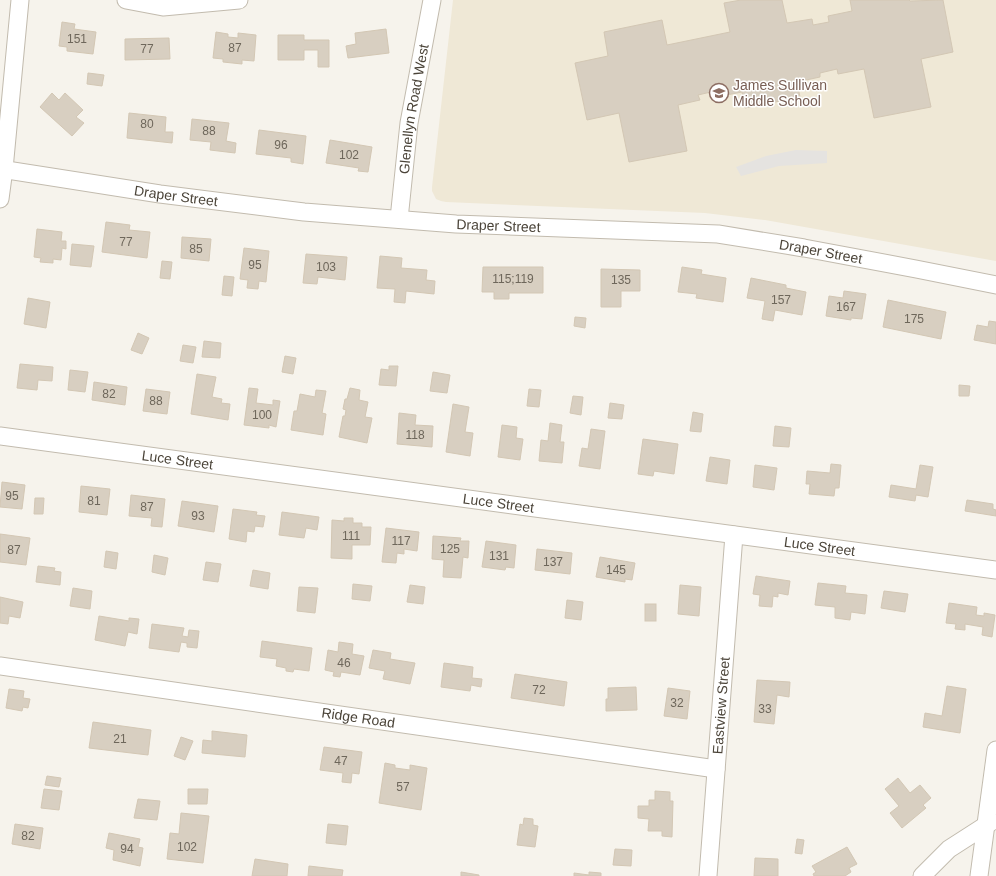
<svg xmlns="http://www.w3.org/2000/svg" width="996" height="876" font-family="Arial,sans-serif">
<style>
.education{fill:#efe8d6}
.parking{fill:#e5e3e0}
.building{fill:#d8cfc1;stroke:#d3c7b4}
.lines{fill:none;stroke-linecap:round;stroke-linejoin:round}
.street-casing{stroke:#c2bbae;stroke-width:19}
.street{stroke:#fff;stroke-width:17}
.labels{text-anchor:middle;stroke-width:3;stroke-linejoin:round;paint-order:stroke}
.number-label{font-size:12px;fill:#6e675b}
.education-label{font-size:14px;fill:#785e54;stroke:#fff;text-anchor:start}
.street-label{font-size:14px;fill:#4b4439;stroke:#fff}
</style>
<rect width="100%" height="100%" fill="#f6f3ec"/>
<!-- education -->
<polygon class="education" points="453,0 996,0 996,261 765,220 705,213 446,202 441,201 436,199 432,191 432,187"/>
<!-- parking -->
<polygon class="parking" points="796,150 827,151 827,163 779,166 741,176 736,167 766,156"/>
<!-- building -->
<g class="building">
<polygon points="741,0 782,0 787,23 812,19 813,25 829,22 828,16 852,11 850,0 909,0 910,1 943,0 953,52 921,59 931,107 874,118 864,69 838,74 837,69 820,73 820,77 797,82 800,97 745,108 742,92 716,97 715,91 698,95 700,100 678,105 687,151 629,162 619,113 587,120 575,63 608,56 604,32 662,20 667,45 730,32 724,3"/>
<polygon points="62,22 75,24 74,29 96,32 93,54 67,51 67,47 59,46"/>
<polygon points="386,29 389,53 348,58 346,46 356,44 355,33"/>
<polygon points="216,32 228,34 228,37 238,38 238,33 256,35 254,61 242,60 242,64 223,62 223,59 213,58"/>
<polygon points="278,35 304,35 304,40 329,40 329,67 318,67 318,50 304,50 304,60 278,60"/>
<polygon points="169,38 170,59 125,60 125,39"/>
<polygon points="88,73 104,75 102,86 87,84"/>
<polygon points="52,93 59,100 65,93 83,110 76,117 84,123 72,136 40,107"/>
<polygon points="129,113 166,117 165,132 173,132 172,143 127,138"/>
<polygon points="192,119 229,123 226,141 236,143 235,153 210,150 211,142 190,140"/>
<polygon points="259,130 306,136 303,164 291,162 291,158 256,154"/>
<polygon points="330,140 372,147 368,172 358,171 359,168 326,163"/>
<polygon points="106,222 130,225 129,230 150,232 147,258 102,252"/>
<polygon points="37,229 62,232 61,241 66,241 66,249 62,248 61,260 53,259 53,263 40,262 41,258 34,257"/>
<polygon points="182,237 211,239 209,261 181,258"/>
<polygon points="72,244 94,246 91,267 70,265"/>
<polygon points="244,248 269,251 266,282 259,281 258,289 247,288 248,280 240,279"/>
<polygon points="306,254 347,257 345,280 318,277 317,284 303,283"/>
<polygon points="380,256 402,258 401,268 427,270 426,280 435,281 434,294 406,291 405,303 394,302 395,289 377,288"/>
<polygon points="162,261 172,262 170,279 160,278"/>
<polygon points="483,267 543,267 543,293 509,293 509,299 494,299 494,292 482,292"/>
<polygon points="682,267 702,270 701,274 726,278 723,302 696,298 697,294 678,292"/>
<polygon points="601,269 640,270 640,291 621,291 621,307 601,307"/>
<polygon points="224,276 234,277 232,296 222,295"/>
<polygon points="751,278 786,285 786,288 806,292 802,315 775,310 773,321 762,319 765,301 747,298"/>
<polygon points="844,291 866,294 862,319 851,318 851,320 826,316 829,296 843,298"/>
<polygon points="28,298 50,302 46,328 24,324"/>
<polygon points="888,300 946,312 941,339 883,327"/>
<polygon points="575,317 586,318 585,328 574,326"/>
<polygon points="989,321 996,322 996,344 974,340 977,325 988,327"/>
<polygon points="138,333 149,338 142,354 131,350"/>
<polygon points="204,341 221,343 220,358 202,357"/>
<polygon points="183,345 196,347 193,363 180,361"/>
<polygon points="285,356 296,358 293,374 282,372"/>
<polygon points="20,364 53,367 52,381 38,380 37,390 17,388"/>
<polygon points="389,366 398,366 396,386 379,385 381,369 389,370"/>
<polygon points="70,370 88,372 85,392 68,390"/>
<polygon points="433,372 450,375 447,393 430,391"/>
<polygon points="197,374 216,377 212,397 222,399 221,403 230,404 228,420 191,414"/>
<polygon points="94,382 127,387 125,405 92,400"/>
<polygon points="959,385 970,386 969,396 959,396"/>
<polygon points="249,388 258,389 256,403 273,405 273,400 280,401 276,427 269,425 269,428 244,425"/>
<polygon points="350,388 360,390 359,400 368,402 365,417 372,418 367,443 339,437 343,416 345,416 346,410 343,409 345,399 347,399"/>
<polygon points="146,389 170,392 167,414 143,411"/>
<polygon points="529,389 541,390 539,407 527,406"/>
<polygon points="316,390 326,391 322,413 326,414 323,435 291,430 294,411 297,411 300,394 315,397"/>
<polygon points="573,396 583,397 581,415 570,413"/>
<polygon points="610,403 624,405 622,419 608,418"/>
<polygon points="453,404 469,407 465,432 473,433 470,456 446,452"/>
<polygon points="693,412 703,414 701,432 690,431"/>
<polygon points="399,413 416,415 415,425 433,426 432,447 397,444"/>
<polygon points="550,423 562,425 560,442 564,442 562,463 539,461 541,440 548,441"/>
<polygon points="502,425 517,427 516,438 523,439 520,460 498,457"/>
<polygon points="775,426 791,428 789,447 773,446"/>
<polygon points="591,429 605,431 600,469 579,466 582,448 588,449"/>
<polygon points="643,439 678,444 674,474 654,471 653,476 638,474"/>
<polygon points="710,457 730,460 727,484 706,481"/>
<polygon points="831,464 841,465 839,488 835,488 834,496 809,494 810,484 806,484 807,471 830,473"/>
<polygon points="755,465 777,468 774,490 753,487"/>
<polygon points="920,465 933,467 928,497 916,495 915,501 889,497 891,485 916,489"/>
<polygon points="2,482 25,485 22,509 0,507"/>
<polygon points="81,486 110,489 107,515 79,512"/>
<polygon points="131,495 165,499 162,527 151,526 152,518 129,516"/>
<polygon points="35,498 44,498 43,514 34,514"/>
<polygon points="967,500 993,504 993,509 996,510 996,516 965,511"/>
<polygon points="182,501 218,506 214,532 178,526"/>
<polygon points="233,509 257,512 256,515 265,516 263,527 255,526 254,532 247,531 246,542 229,539"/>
<polygon points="282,512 319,517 317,530 306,528 304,538 279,535"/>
<polygon points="344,518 353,518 353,523 362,523 362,527 371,527 370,545 352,545 352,559 331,558 332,520 344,521"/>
<polygon points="386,528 419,532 417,551 404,549 404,554 397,553 396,563 382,562"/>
<polygon points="0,534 30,538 26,565 0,562"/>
<polygon points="433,536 461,538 460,541 469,541 468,558 463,557 461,578 443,577 444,560 432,559"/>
<polygon points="486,541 516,545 514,568 506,567 505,570 482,567"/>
<polygon points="537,549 572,553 570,574 535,570"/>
<polygon points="106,551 118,553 116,569 104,567"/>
<polygon points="154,555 168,558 165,575 152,572"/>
<polygon points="600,557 635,563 632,580 625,579 625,582 596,577"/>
<polygon points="206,562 221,564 218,582 203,580"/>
<polygon points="38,566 55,568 54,571 61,572 60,585 36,582"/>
<polygon points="253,570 270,573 268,589 250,586"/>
<polygon points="756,576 790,581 788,595 778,593 778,597 773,596 772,607 759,606 760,595 753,594"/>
<polygon points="818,583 846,586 845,593 867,595 865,614 851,612 850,620 835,618 835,607 815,605"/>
<polygon points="353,584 372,586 370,601 352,599"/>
<polygon points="410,585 425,587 423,604 407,602"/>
<polygon points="680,585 701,587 699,616 678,614"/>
<polygon points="299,587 318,588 315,613 297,611"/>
<polygon points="73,588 92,591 90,609 70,606"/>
<polygon points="884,591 908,594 905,612 881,608"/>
<polygon points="0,597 23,602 20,618 9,616 8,624 0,623"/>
<polygon points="567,600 583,602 581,620 565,618"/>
<polygon points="949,603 977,607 976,615 984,616 984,613 995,615 992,637 982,635 983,627 965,624 965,630 955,629 956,624 946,623"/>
<rect x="645" y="604" width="11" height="17"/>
<polygon points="99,616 129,621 129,618 139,619 137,634 128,632 125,646 95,640"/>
<polygon points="152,624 184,628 182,636 188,637 189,630 199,631 197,648 187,647 187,643 181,642 179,652 149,648"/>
<polygon points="262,641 312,648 309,671 294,669 293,672 286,671 286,668 276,666 277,659 260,657"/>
<polygon points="339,642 353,644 352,654 364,656 360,675 341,672 340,677 333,676 334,672 325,670 328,650 338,652"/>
<polygon points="373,650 391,653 390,659 415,663 410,684 383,679 385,671 369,668"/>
<polygon points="444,663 473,667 472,678 482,679 481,687 471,685 470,691 441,687"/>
<polygon points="515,674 567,682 564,706 511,698"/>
<polygon points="757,680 790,682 789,697 777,695 774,724 754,722"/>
<polygon points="947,686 966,689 960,733 923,727 925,713 942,716"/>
<polygon points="636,687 637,710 606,711 606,699 608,699 608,688"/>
<polygon points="668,688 690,691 687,719 664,716"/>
<polygon points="9,689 24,691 23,698 30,699 28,708 23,707 22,711 6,708"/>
<polygon points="93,722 151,730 148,755 89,748"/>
<polygon points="212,731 247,735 245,757 202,753 203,740 212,741"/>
<polygon points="181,737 193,741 185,760 174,756"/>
<polygon points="324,747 362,752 359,774 352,773 351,783 342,782 343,773 320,770"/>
<polygon points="385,763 395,765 395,768 410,770 410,765 427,768 421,810 379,803"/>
<polygon points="47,776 61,778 59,787 45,785"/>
<polygon points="898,778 910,793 920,785 931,798 923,805 926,808 902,828 890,813 899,806 885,789"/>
<polygon points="44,789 62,791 59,810 41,808"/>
<polygon points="188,789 208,789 207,804 188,804"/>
<polygon points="655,791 670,792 670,801 673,801 672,837 662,836 662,831 648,831 649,819 638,818 638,806 649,806 649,800 655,800"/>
<polygon points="138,799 160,801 157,820 134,818"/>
<polygon points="181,813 209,816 203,863 167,859 170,833 179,834"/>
<polygon points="524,818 533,819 533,825 538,826 535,847 517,845 520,824 523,825"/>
<polygon points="15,824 43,828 40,849 12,844"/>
<polygon points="328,824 348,826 346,845 326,843"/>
<polygon points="109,833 140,839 138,847 143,848 140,866 113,860 114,850 106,848"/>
<polygon points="797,839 804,840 802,854 795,853"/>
<polygon points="847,847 857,864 849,868 851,872 845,876 814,876 813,874 816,872 812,866"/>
<polygon points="615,849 632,850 631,866 613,865"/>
<polygon points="755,858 778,859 778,876 754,876"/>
<polygon points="255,859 288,864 287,876 252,876"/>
<polygon points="309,866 343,870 342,876 308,876"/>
<polygon points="461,872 479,875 479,876 461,876"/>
<polygon points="589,872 601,873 601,876 574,876 574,873 589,875"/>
</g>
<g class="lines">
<!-- street casing -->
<g class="street-casing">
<g id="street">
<polyline points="126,0 163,7 239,0"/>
<path id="s1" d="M 0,169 L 160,194 L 304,212 L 456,224 L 718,234 L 804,248 L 916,269 L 996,285"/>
<polyline points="0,199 4,169 20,0"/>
<path id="s2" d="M 399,219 L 409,123 L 432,0"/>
<path id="s3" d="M 0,436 L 996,570"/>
<path id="s4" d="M 0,666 L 716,769"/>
<path id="s5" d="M 708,876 L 734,535"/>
<polyline points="922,876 949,849 991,822"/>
<polyline points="979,876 996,750"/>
</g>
</g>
<!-- street -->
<use href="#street" class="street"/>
</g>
<!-- icons -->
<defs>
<g id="school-ring" transform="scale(1)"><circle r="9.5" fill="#fff" stroke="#8d6e63" stroke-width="1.5"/><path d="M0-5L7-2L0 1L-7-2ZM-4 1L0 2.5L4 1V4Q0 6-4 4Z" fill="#8d6e63"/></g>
</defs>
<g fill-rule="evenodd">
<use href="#school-ring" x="719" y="93"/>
</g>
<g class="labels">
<!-- number labels -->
<g class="number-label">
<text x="77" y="43">151</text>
<text x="235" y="52">87</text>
<text x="147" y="53">77</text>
<text x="147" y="128">80</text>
<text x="209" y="135">88</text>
<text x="281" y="149">96</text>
<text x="349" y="159">102</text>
<text x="126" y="246">77</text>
<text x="196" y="253">85</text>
<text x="255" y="269">95</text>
<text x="326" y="271">103</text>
<text x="513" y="283">115;119</text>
<text x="621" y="284">135</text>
<text x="781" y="304">157</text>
<text x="846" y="311">167</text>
<text x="914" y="323">175</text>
<text x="109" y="398">82</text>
<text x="156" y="405">88</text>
<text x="262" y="419">100</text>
<text x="415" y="439">118</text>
<text x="12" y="500">95</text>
<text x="94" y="505">81</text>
<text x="147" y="511">87</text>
<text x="198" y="520">93</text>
<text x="351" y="540">111</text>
<text x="401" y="545">117</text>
<text x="450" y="553">125</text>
<text x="14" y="554">87</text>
<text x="499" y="560">131</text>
<text x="553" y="566">137</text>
<text x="616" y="574">145</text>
<text x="344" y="667">46</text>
<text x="539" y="694">72</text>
<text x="677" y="707">32</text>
<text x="765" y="713">33</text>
<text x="120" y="743">21</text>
<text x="341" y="765">47</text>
<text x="403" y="791">57</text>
<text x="28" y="840">82</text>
<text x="187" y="851">102</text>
<text x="127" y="853">94</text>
</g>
<!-- education labels -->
<g class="education-label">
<text x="733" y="90">James Sullivan<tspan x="733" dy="16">Middle School</tspan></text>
</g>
<!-- street labels -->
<g class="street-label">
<text dy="5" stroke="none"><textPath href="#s2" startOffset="111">Glenellyn Road West</textPath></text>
<text dy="5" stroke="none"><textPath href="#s1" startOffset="178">Draper Street</textPath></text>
<text dy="5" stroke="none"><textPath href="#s1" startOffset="502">Draper Street</textPath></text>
<text dy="5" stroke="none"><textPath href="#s1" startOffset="826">Draper Street</textPath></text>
<text dy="5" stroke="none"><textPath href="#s3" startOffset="179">Luce Street</textPath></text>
<text dy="5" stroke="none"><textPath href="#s3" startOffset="503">Luce Street</textPath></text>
<text dy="5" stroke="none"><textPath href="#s3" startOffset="827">Luce Street</textPath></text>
<text dy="5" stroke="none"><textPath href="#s5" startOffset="171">Eastview Street</textPath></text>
<text dy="5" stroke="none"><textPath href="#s4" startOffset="362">Ridge Road</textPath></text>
</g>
</g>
</svg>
